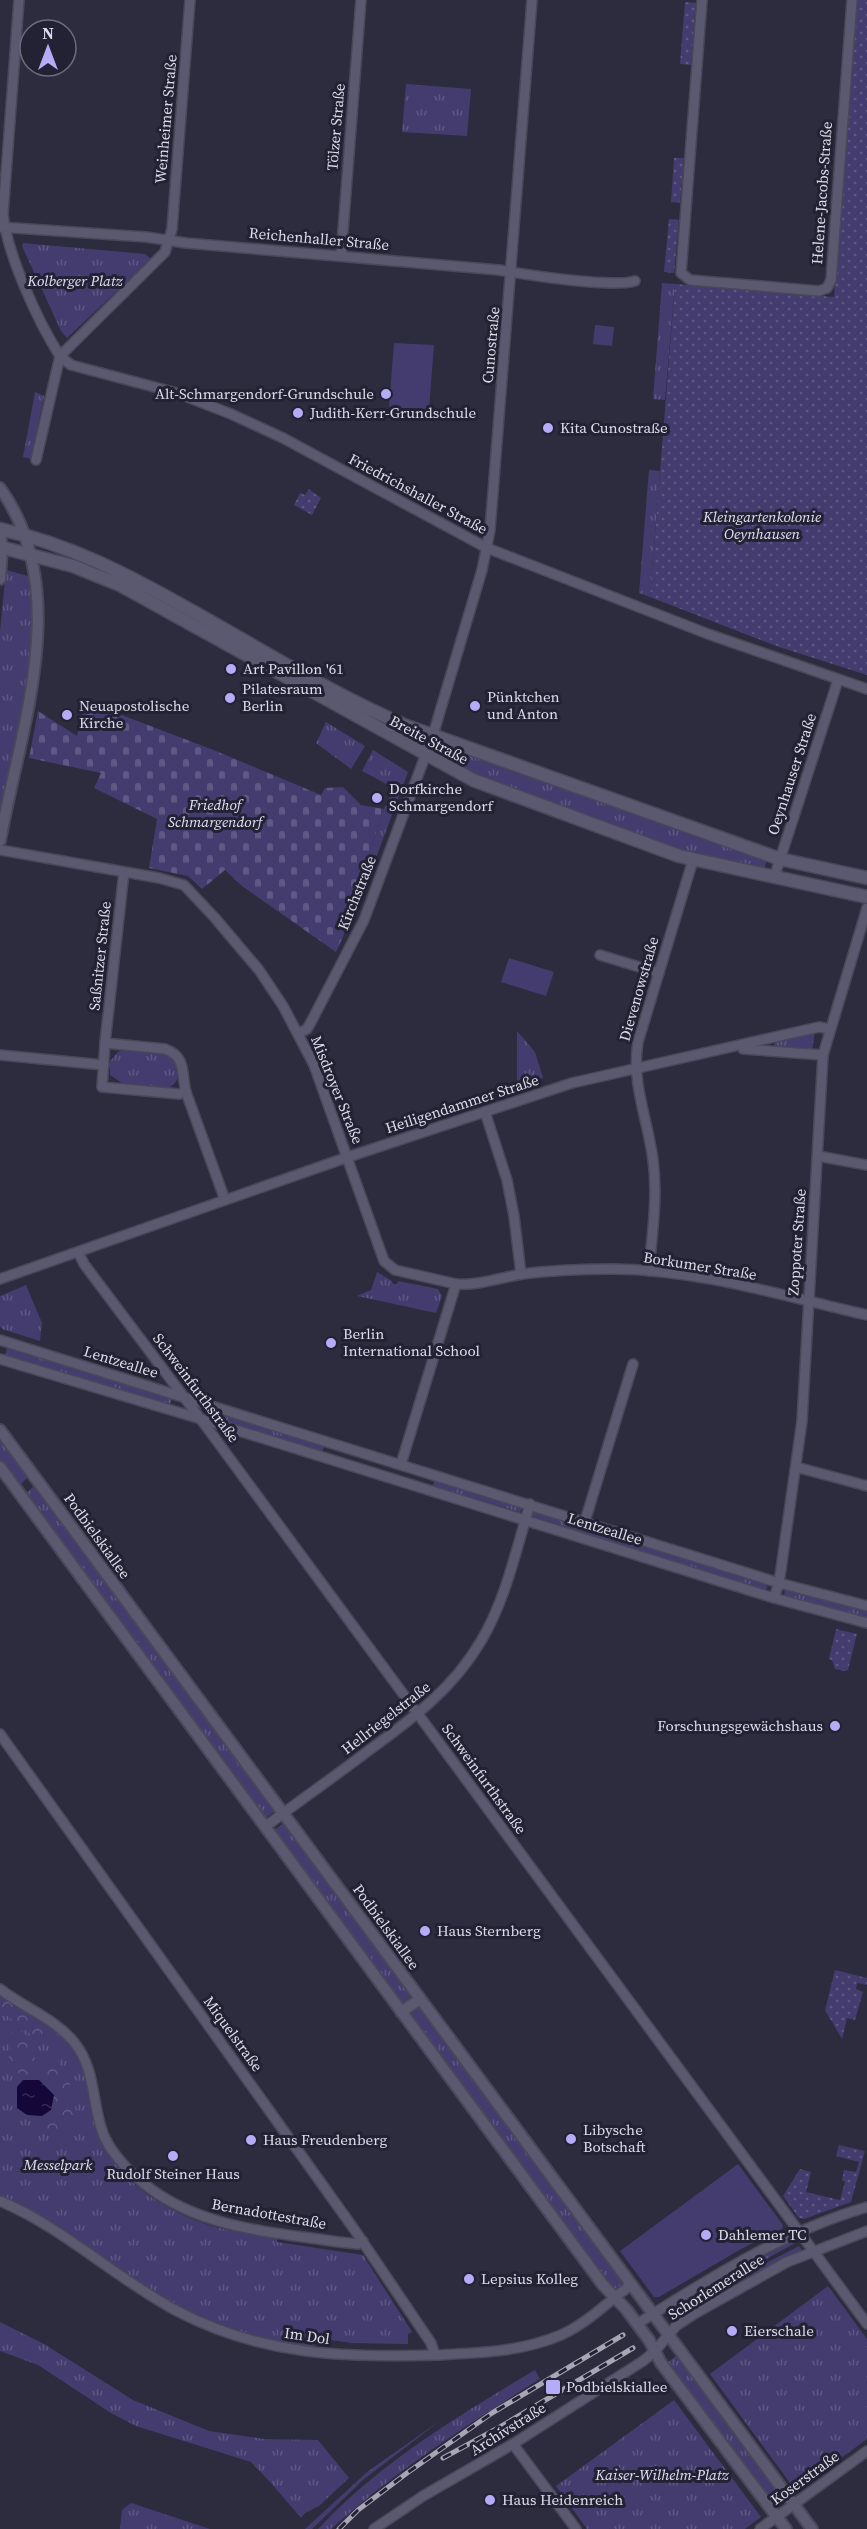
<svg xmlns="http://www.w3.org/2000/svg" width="867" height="2529" font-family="'Source Serif 4',serif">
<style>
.grass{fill:url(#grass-tufts)}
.forest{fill:url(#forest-crowns)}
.cemetery{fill:url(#cemetery-stones)}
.garden{fill:url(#garden-dots)}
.pitch{fill:#443c6f}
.water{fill:url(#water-ripples)}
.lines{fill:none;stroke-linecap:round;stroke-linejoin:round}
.minor-casing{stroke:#494758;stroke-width:12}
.tertiary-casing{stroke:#494758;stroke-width:14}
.secondary-casing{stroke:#494758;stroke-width:15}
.minor{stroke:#5b596f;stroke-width:9}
.tertiary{stroke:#5b596f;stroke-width:10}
.secondary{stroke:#5b596f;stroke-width:12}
.rail-casing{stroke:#a8a6b5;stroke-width:5}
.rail{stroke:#232134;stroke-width:3;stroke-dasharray:9;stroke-linecap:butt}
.poi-dot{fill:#b5acf8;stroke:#232134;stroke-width:2}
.labels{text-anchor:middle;stroke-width:6;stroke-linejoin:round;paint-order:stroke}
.street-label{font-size:15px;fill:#dddce9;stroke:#232134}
.park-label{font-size:15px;font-style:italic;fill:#e2e1f3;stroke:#232134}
.poi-label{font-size:15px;fill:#dddce9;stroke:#232134;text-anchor:start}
</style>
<defs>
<pattern id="grass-tufts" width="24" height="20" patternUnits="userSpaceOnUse" patternTransform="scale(1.5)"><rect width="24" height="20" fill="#443c6f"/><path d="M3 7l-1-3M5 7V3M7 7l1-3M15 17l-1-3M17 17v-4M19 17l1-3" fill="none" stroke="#5f5884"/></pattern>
<pattern id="forest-crowns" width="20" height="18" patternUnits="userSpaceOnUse" patternTransform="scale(1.5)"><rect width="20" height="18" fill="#443c6f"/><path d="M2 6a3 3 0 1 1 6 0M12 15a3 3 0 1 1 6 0" fill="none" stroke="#5f5884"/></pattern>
<pattern id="cemetery-stones" width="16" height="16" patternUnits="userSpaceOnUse" patternTransform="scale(1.5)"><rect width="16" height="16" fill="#443c6f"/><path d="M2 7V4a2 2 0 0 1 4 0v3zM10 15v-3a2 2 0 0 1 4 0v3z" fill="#5f5884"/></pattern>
<pattern id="garden-dots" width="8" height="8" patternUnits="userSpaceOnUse" patternTransform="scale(1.5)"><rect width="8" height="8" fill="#443c6f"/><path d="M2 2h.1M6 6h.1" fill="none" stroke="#5f5884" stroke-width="1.8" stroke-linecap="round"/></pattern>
<pattern id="water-ripples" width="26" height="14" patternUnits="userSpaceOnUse" patternTransform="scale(1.5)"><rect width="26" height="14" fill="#160739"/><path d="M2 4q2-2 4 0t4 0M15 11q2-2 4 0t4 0" fill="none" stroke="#372b56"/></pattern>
</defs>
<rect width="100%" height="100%" fill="#2d2b3e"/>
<!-- grass -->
<g class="grass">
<polygon points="406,84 471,89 467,136 402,132"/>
<polygon points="23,243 145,254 151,259 67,338 61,331 22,246"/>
<polygon points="662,283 675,284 665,400 653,399"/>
<polygon points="595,325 614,327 612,346 593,344"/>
<polygon points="35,392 44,396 31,459 23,457"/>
<polygon points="649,470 660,471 650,597 639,593"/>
<path d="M 6,570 L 28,576 C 41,657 17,736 0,815 L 0,632 Z"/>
<polygon points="326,722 365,746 351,769 316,743"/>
<polygon points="447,747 767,860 764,869 676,849 474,774 443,758"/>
<polygon points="373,750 408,772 380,847 372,844 385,806 387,806 392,787 362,771"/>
<polygon points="517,1031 535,1052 543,1078 517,1086"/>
<polygon points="815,1031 812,1051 775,1049 774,1040"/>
<path d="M 128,1050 L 164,1053 L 174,1056 C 180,1071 183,1081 166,1089 L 122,1083 L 110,1075 L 110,1061 L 119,1051 Z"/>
<polygon points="377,1272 392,1281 393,1284 397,1284 398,1281 438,1289 442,1296 436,1313 357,1296 371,1290"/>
<polygon points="26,1285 42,1323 40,1341 2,1329 0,1326 0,1296"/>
<polygon points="7,1348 171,1398 172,1400 169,1405 5,1355"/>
<polygon points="207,1409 325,1445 322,1452 204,1416"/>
<polygon points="0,1437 29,1476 21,1484 0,1459"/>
<polygon points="434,1480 522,1507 522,1509 520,1512 433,1486"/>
<polygon points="34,1486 275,1811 266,1818 26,1493"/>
<polygon points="533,1510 765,1584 768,1587 765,1591 532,1516"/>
<polygon points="785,1590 867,1611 867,1618 784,1596"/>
<polygon points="284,1823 412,1996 402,2003 274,1830"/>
<path d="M 0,1995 C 22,2012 57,2027 74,2049 C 94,2076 90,2110 102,2140 C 120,2185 174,2216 219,2228 C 238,2233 258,2234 277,2237 L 277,2242 L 363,2255 L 412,2332 L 408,2334 L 408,2344 L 352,2343 L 316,2338 L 314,2348 C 262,2339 210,2325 163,2297 C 108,2264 60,2220 0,2195 Z"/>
<polygon points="420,2007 623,2283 615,2290 411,2014"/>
<polygon points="794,2239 797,2242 699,2296 697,2294 696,2298 671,2313 668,2309 762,2255"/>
<polygon points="799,2246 802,2250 747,2278 676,2321 673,2317 745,2274"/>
<polygon points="828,2286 867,2339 867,2439 796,2491 710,2374"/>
<polygon points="0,2322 44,2344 133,2400 209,2431 264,2439 318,2440 349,2478 319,2506 305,2513 301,2518 271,2483 251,2462 136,2426 111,2413 38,2365 0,2351"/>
<polygon points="676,2356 779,2495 770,2502 667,2363"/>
<path d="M 535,2370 L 540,2379 C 465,2426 397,2470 331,2529 L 318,2529 C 379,2463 458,2416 535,2370 Z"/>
<polygon points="674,2400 761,2517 745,2529 587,2529 556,2486"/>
<polygon points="441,2420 363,2480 312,2529 305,2529 367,2472"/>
<polygon points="131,2503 210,2529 120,2529 122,2510"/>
</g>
<!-- forest -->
<g class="forest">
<polygon points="0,1995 51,2030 49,2032 45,2029 38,2040 0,2010"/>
<path d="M 13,2025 L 36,2043 L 31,2049 L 33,2057 L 42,2061 L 50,2054 C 72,2072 73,2097 78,2124 L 58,2134 L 38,2132 L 42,2116 L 51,2109 L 17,2087 L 17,2108 L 27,2115 L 18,2117 C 8,2102 9,2089 21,2076 L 14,2068 L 6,2068 L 11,2047 Z"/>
</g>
<!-- cemetery -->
<polygon class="cemetery" points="85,701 216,751 321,795 325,788 343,787 361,805 384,809 372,844 380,847 361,897 336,952 242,886 225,870 202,889 188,876 149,868 157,819 94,788 101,773 29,758 38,711 77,736"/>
<!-- garden -->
<g class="garden">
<polygon points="857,0 867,0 867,675 779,647 650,597 675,284 834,297"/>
<polygon points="685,2 696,3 691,65 680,64"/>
<polygon points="674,158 684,158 680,203 671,202"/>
<polygon points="669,219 679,220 674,273 664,272"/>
<polygon points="309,489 321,498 312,515 294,505 300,493 305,495"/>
<polygon points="836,1629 857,1634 848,1670 845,1671 835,1669 832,1660 829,1659"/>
<polygon points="835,1970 867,1978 867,1985 857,1983 856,1989 863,1992 855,2020 847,2018 842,2039 825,2010"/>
<polygon points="839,2145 865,2151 851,2202 804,2219 799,2218 783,2196 800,2169 811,2172 806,2192 840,2200 845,2182 842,2180 844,2170 856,2172 859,2162 836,2156"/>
</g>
<!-- pitch -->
<g class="pitch">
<polygon points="394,343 434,345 429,410 389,407"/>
<polygon points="509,958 554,972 546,996 501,982"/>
<polygon points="738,2164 783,2225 782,2229 741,2249 659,2297 654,2297 620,2251"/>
</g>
<!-- water -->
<polygon class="water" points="23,2080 39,2080 54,2095 51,2110 42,2116 27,2115 17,2108 17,2087"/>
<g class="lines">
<!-- minor casing -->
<g class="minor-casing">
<g id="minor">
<path d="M 19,0 L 3,214 C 7,254 38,322 60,356 L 165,252 L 172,229 L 190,0"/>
<polyline points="702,0 681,273 690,280 819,291 827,288 831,280 852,0"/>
<path d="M 0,227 L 146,237 L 186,243 L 499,270 C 528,275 611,288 635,281"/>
<polyline points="341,256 361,0"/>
<polyline points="36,460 60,356 71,365 177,393 231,414 283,438 487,548 708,634 867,689"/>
<polyline points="0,850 159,878 184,885 215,918 259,970 283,1006 314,1065 384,1261 395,1270 456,1284 401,1464"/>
<polyline points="774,878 838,680"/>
<polyline points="600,955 659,973"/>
<polyline points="299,1033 307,1029 311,1022 364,920 433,735 482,570 490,530 532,0"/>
<path d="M 105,1043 L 165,1049 C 187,1057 181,1073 186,1092 L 179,1094 L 102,1087 Z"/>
<polyline points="105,1043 124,872"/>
<polyline points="743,1049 823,1055"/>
<polyline points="0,1055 104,1065"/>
<polyline points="186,1092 225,1200"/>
<polyline points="485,1112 507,1180 514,1216 521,1274"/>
<polyline points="818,1156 867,1165"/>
<polyline points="78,1252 84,1264 211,1433 867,2324"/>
<path d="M 649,1271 C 652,1234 658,1197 653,1160 C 648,1120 631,1083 638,1042 L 693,860"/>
<polyline points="0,1279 348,1157 572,1083 819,1027 830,1029"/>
<path d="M 456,1284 C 478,1286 501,1277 523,1274 C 554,1270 584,1269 615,1269 C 700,1270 784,1296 867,1315"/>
<polyline points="0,1340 779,1583 867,1606"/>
<polyline points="0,1359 201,1419 774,1598 867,1623"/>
<polyline points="796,1467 867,1486"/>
<polyline points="585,1521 633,1364"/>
<polyline points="774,1598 779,1583 802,1421 823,1055 867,908"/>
<polyline points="0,1734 354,2229 431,2343 435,2355"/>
<path d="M 265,1827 C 299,1801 334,1777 368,1751 C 412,1719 453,1689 481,1641 C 506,1599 516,1550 530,1504"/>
<path d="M 0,1989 C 23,2007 55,2019 74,2042 C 97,2071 91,2104 104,2136 C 111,2152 123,2165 135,2176 C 191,2228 266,2231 339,2242 L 358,2244 L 363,2241"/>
<path d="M 0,2201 C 64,2228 115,2278 177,2311 C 261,2355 343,2358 436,2355 C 479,2353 521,2352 561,2335 C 588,2323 607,2302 631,2285"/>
<path d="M 637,2324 C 710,2278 784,2231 867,2207"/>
<polyline points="513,2444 576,2529"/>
<polyline points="374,2529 423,2496 513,2444 643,2361 655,2351 676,2326 694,2314 787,2262 867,2231"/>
<polyline points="760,2529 867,2451"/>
</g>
</g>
<!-- tertiary casing -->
<g class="tertiary-casing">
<g id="tertiary">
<path d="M 0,488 C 74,591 20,729 0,841"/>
<polyline points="0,533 2,548 0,579"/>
<polyline points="0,1430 812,2529"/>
<polyline points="0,1467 603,2285 626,2309 649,2340 661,2363 786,2529"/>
<polyline points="401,2012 420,1999"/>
</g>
</g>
<!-- secondary casing -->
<g class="secondary-casing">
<g id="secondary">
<path d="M 0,529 C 70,544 130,576 192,611 C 262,650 330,693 404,725 L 780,859 L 867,878"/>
<polyline points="0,547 73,566 120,585 473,780 679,856 867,897"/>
</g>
</g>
<!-- minor -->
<use href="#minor" class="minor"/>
<!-- tertiary -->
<use href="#tertiary" class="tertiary"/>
<!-- secondary -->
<use href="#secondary" class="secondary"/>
<!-- rail casing -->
<g class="rail-casing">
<g id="rail">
<polyline points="443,2458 500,2427 633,2348"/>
<polyline points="339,2529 358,2510 407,2473 492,2413 623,2335"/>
</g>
</g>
<!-- rail -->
<use href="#rail" class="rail"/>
</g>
<!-- markers -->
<g class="poi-dot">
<circle cx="386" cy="394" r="6"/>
<circle cx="298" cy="413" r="6"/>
<circle cx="548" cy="428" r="6"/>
<circle cx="231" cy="669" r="6"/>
<circle cx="230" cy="698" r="6"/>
<circle cx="475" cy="706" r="6"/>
<circle cx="67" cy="715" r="6"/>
<circle cx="377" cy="798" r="6"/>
<circle cx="331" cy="1343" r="6"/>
<circle cx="835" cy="1726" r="6"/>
<circle cx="425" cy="1931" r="6"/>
<circle cx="571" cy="2139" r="6"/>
<circle cx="251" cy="2140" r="6"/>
<circle cx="173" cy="2156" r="6"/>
<circle cx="706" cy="2235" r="6"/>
<circle cx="469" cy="2279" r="6"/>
<circle cx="732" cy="2331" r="6"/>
<rect x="545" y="2379" width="16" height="16" rx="3"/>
<circle cx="490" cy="2500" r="6"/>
</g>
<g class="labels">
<!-- street labels -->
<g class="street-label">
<text transform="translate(166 119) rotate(-85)" y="5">Weinheimer Straße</text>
<text transform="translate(336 127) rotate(-85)" y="5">Tölzer Straße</text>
<text transform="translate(822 193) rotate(-86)" y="5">Helene-Jacobs-Straße</text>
<text transform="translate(319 239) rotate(5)" y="5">Reichenhaller Straße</text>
<text transform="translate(491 345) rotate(-85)" y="5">Cunostraße</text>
<text transform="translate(418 494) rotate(28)" y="5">Friedrichshaller Straße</text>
<text transform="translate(429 740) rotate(28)" y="5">Breite Straße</text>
<text transform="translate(792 774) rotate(-72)" y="5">Oeynhauser Straße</text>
<text transform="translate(357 893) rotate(-68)" y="5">Kirchstraße</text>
<text transform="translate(100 956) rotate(-84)" y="5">Saßnitzer Straße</text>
<text transform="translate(639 989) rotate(-74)" y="5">Dievenowstraße</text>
<text transform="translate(337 1090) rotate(68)" y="5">Misdroyer Straße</text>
<text transform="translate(462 1104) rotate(-18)" y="5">Heiligendammer Straße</text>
<text transform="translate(797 1242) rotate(-86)" y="5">Zoppoter Straße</text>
<text transform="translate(700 1266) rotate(9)" y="5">Borkumer Straße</text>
<text transform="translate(121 1362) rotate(17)" y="5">Lentzeallee</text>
<text transform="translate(196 1388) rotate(53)" y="5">Schweinfurthstraße</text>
<text transform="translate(605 1529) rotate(17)" y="5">Lentzeallee</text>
<text transform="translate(97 1536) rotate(54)" y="5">Podbielskiallee</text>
<text transform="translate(386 1718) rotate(-38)" y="5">Hellriegelstraße</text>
<text transform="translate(484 1779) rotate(54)" y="5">Schweinfurthstraße</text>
<text transform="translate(386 1927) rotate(54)" y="5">Podbielskiallee</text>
<text transform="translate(233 2034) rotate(54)" y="5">Miquelstraße</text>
<text transform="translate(269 2214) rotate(10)" y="5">Bernadottestraße</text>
<text transform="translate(716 2287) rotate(-32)" y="5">Schorlemerallee</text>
<text transform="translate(307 2336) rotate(8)" y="5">Im Dol</text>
<text transform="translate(508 2429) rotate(-32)" y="5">Archivstraße</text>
<text transform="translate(805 2478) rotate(-36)" y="5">Koserstraße</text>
</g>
<!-- park labels -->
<g class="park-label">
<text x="75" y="286">Kolberger Platz</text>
<text x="762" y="522">Kleingartenkolonie<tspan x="762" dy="17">Oeynhausen</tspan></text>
<text x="215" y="810">Friedhof<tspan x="215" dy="17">Schmargendorf</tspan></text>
<text x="58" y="2170">Messelpark</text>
<text x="662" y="2480">Kaiser-Wilhelm-Platz</text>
</g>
<!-- poi labels -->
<g class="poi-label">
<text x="374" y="399" text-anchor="end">Alt-Schmargendorf-Grundschule</text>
<text x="310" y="418">Judith-Kerr-Grundschule</text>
<text x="560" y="433">Kita Cunostraße</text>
<text x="243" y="674">Art Pavillon '61</text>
<text x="242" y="694">Pilatesraum<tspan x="242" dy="17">Berlin</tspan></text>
<text x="487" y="702">Pünktchen<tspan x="487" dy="17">und Anton</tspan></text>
<text x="79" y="711">Neuapostolische<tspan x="79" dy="17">Kirche</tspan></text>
<text x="389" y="794">Dorfkirche<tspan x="389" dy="17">Schmargendorf</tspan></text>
<text x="343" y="1339">Berlin<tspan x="343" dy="17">International School</tspan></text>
<text x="823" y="1731" text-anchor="end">Forschungsgewächshaus</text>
<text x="437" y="1936">Haus Sternberg</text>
<text x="583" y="2135">Libysche<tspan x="583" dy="17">Botschaft</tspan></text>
<text x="263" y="2145">Haus Freudenberg</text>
<text x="173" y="2179" text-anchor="middle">Rudolf Steiner Haus</text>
<text x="718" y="2240">Dahlemer TC</text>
<text x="481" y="2284">Lepsius Kolleg</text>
<text x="744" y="2336">Eierschale</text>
<text x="566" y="2392">Podbielskiallee</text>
<text x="502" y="2505">Haus Heidenreich</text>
</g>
</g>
<!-- north arrow -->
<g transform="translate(48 48)"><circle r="28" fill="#232134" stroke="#6d6c7c" stroke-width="1.5"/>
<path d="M0-4.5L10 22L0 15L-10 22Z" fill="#b5acf8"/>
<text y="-9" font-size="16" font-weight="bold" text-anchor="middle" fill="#dddce9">N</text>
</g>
</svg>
